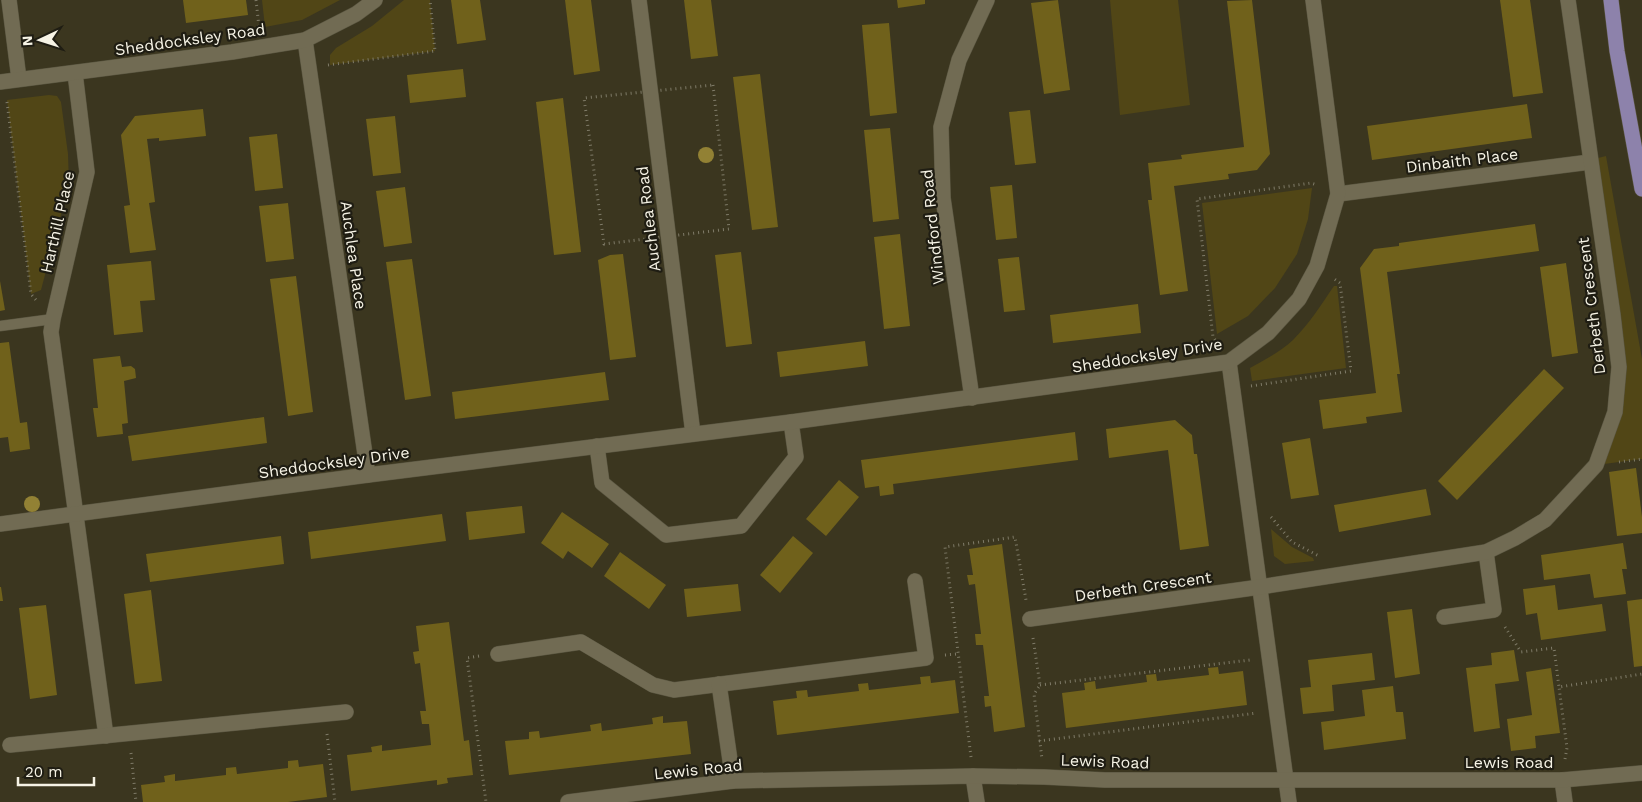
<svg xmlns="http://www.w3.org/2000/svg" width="1642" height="802" font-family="'Work Sans',sans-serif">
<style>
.grass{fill:#514616}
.building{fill:#70611b}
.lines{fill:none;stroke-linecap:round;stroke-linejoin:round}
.lane-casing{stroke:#595540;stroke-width:11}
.street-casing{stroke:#595540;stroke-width:16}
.primary-casing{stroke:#595540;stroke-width:16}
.path{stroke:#7f7b68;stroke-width:3;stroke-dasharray:1 4;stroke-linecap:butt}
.lane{stroke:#716b53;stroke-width:10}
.street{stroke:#716b53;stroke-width:15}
.primary{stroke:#8d82ab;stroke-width:15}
.tree{fill:#928134}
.labels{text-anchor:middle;stroke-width:4.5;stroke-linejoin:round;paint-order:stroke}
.street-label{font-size:16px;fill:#f6f3e5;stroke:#1f1d13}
</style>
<rect width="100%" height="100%" fill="#3b361f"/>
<!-- grass -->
<g class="grass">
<polygon points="262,0 340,0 302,20 265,27"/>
<polygon points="404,0 430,0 435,51 330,65 330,55 336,48 372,26"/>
<polygon points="1110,0 1178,0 1190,105 1120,115"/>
<polygon points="49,95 57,96 61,102 68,154 69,184 41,290 31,294 7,100"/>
<polygon points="1606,156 1642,359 1642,459 1604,464 1622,411 1598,158"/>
<polygon points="1312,188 1308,219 1297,254 1275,288 1248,316 1217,334 1202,203"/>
<path d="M 1334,286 L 1337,286 L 1346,368 L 1252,381 L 1250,368 C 1264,360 1280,352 1293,340 C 1309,324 1321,305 1334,286 Z"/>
<polygon points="1271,529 1292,547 1313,558 1314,561 1285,564 1274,556"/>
</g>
<!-- building -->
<g class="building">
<polygon points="183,0 246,0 248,15 186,23"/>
<polygon points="451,0 480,0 486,40 457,44"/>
<polygon points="565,0 591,0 600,71 574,75"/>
<polygon points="684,0 711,0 718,56 691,59"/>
<polygon points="897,0 925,0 925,4 898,8"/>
<polygon points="1058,0 1070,90 1044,94 1031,3"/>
<polygon points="1252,0 1270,154 1257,170 1228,174 1229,179 1174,186 1188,291 1160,295 1148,200 1152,200 1148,163 1182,159 1181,155 1244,147 1227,1"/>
<polygon points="1500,0 1530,0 1543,93 1513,97"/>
<polygon points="889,23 897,113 870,116 862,25"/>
<polygon points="463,69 466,97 410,103 407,75"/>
<polygon points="760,74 778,227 752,230 733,77"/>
<polygon points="563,98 581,252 554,255 536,102"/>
<polygon points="1527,104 1532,138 1372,160 1367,126"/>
<polygon points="203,109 206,136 159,141 159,138 147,139 155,202 149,203 156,250 130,253 124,206 130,205 121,135 135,116"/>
<polygon points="1030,110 1036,163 1015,165 1009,112"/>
<polygon points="395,116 401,173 373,176 366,119"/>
<polygon points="890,128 899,219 873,222 864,130"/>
<polygon points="277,134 283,188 255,191 249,137"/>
<polygon points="1012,185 1017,238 996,240 990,187"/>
<polygon points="405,187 412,243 384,247 376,191"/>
<polygon points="288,203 294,259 266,262 259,206"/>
<polygon points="1535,224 1539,251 1387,272 1400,374 1397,374 1402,412 1366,417 1367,423 1323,429 1319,400 1376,393 1360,268 1374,249 1399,246 1399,243"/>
<polygon points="900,234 910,326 884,329 874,237"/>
<polygon points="741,252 752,344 726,347 715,255"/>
<polygon points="623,254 636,357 610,360 598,260 610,255"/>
<polygon points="1019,257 1025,310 1004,312 998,259"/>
<polygon points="412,259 431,396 405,400 386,262"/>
<polygon points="151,261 155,300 140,301 143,332 114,335 107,265"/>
<polygon points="1566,263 1578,353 1552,357 1540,267"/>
<polygon points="296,276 313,412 288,416 270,279"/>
<polygon points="0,281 5,310 0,311"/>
<polygon points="1138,304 1141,333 1053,343 1050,315"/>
<polygon points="865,341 868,366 780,377 777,352"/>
<polygon points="9,342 20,423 27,422 30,449 10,452 8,437 0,438 0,343"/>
<polygon points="120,356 122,367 131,366 135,369 136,378 124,381 128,423 122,424 123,434 97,437 93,408 98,408 93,359"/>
<polygon points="1544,369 1564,388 1457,500 1438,481"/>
<polygon points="605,372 609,400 455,419 452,392"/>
<polygon points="264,417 267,443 132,461 128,436"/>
<polygon points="1175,420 1192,435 1194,454 1197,454 1209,546 1180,550 1168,450 1109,458 1106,429"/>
<polygon points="1075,432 1078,460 893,484 894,494 880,496 879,486 865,488 861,460"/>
<polygon points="1310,438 1319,495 1291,499 1282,443"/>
<polygon points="1636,468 1642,517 1642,533 1617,536 1609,472"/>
<polygon points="839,480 859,497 826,536 806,519"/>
<polygon points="1426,489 1431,515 1339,532 1334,505"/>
<polygon points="522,506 525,533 469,540 466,512"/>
<polygon points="562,512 609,544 592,568 568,551 563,559 541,543"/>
<polygon points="442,514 446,541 311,559 308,532"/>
<polygon points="281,536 284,564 150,582 146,554"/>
<polygon points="793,536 813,553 780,593 760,575"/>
<polygon points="1623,543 1627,569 1622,569 1626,594 1594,598 1590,574 1544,580 1541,555"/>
<polygon points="1002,544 1025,727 994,732 991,706 985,707 984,696 989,696 983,645 976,645 975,634 981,634 975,584 969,585 967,575 973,575 969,549"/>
<polygon points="620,552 666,585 649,609 604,576"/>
<polygon points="738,584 741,611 687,617 684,589"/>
<polygon points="1555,585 1558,610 1602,604 1606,631 1541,640 1537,613 1526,615 1523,589"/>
<polygon points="0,587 1,587 3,601 0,601"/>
<polygon points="151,590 162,681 135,684 124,594"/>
<polygon points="1642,599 1642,666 1634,667 1627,601"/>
<polygon points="46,605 57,695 30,699 19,608"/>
<polygon points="1412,609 1420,674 1395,678 1387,612"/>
<polygon points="449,622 464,741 469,740 473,775 447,778 448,783 437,785 437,780 351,791 347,755 372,752 371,747 382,745 382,751 431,745 429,724 422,724 420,711 426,711 420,663 415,664 413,652 419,651 416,626"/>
<polygon points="1514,650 1519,681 1495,684 1500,728 1474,732 1466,668 1492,665 1491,653"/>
<polygon points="1372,653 1375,680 1332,685 1334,711 1303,714 1300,688 1311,687 1308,660"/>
<polygon points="1218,667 1219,674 1243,671 1247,705 1066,728 1062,693 1085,690 1084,683 1095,681 1096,689 1147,682 1146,675 1156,674 1157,681 1209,675 1208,668"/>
<polygon points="1551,668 1560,733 1535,736 1536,748 1511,751 1507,719 1532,715 1526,672"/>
<polygon points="930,676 931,683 955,680 959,713 777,735 773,701 797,698 796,691 807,690 808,697 859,691 858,684 868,683 869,690 921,684 920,677"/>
<polygon points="1393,686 1396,712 1403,712 1406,739 1324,750 1321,722 1365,716 1362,690"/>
<polygon points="663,716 663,723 687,721 691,754 509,775 505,741 529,739 529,732 539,731 540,738 591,731 590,725 601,723 602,731 653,724 652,718"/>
<polygon points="298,760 299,767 323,764 327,797 288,802 143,802 141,785 165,782 164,776 175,774 175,781 226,775 226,768 236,767 237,774 288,768 288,761"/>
</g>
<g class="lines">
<!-- lane casing -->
<g class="lane-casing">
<polyline id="lane" points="0,326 53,319"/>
</g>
<!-- street casing -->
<g class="street-casing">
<g id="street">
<polyline points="9,0 19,79"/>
<polyline points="639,0 693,434"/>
<polyline points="305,40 368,475"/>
<polyline points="75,73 87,172 53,319 51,332 106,736"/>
<polyline points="0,82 232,52 305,40 356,14 375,0"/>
<polyline points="1338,194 1590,162"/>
<polyline points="1229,362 1289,802"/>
<polyline points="972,398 943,198 941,127 959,60 987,0"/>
<polyline points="597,446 602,483 666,535 741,526 796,457 791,422"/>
<polyline points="0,524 368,475 791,422 1229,362 1268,333 1299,299 1317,266 1338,194 1313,0"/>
<polyline points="1444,617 1494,610 1486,552"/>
<polyline points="1030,619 1260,587 1486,552 1515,538 1545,520 1596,465 1615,412 1619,367 1613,315 1568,0"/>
<polyline points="498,654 581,642 653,685 674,690 926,658 915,581"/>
<polyline points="719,684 733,781"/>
<polyline points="10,745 346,712"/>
<polyline points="973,776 977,802"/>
<polyline points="1562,780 1565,802"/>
<polyline points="568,802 733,781 973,776 1044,777 1105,780 1562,780 1642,773"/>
</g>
</g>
<!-- primary casing -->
<g class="primary-casing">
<polyline id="primary" points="1611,0 1617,51 1642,189"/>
</g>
<!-- path -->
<g class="path">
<polyline points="256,0 259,27"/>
<polyline points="328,65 435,51 430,0"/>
<polygon points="713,85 729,229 604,244 584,98"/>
<polyline points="7,102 31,294 36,300"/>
<polyline points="1218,344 1213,337 1197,199 1311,183 1317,185"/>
<polyline points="1251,386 1351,371 1340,283 1333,278"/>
<polyline points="1619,462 1642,459"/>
<polyline points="1271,517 1292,542 1319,556"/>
<polyline points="1505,627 1521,652 1554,648 1559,687"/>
<polyline points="1033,638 1040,685 1034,694 1042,759"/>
<polyline points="945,655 957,654"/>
<polyline points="479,656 467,658 486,802"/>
<polyline points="1040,685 1250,660"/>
<polyline points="327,734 335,802"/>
<polyline points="1039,741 1257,713"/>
<polyline points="131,753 136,802"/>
<polyline points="971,757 945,547 1015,537 1026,600"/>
<polyline points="1565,759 1567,748 1559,687 1642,674"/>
</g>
<!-- lane -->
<use href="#lane" class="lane"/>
<!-- street -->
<use href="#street" class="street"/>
<!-- primary -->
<use href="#primary" class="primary"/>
</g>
<!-- trees -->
<g class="tree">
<circle cx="706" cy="155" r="8"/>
<circle cx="32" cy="504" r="8"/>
</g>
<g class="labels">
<!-- street labels -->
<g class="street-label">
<text transform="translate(190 39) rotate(-8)" y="6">Sheddocksley Road</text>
<text transform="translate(1462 160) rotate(-7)" y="6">Dinbaith Place</text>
<text transform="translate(648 219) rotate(-97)" y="6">Auchlea Road</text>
<text transform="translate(57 222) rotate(-77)" y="6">Harthill Place</text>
<text transform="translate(932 227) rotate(-96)" y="6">Windford Road</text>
<text transform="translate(354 255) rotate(82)" y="6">Auchlea Place</text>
<text transform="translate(1591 306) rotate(-97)" y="6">Derbeth Crescent</text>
<text transform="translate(1147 355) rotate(-9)" y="6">Sheddocksley Drive</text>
<text transform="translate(334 462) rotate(-8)" y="6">Sheddocksley Drive</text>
<text transform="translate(1143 586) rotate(-8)" y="6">Derbeth Crescent</text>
<text transform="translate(1105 761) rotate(2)" y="6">Lewis Road</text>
<text x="1509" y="768">Lewis Road</text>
<text transform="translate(698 769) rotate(-6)" y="6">Lewis Road</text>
</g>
</g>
<!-- north arrow -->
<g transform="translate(40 40) rotate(266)" stroke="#1f1d13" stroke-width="4" paint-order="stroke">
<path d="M0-4L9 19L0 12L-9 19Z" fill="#f6f3e5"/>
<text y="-8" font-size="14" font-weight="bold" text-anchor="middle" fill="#f6f3e5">N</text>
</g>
<!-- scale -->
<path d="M18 777v8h76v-8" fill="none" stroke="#f6f3e5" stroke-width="2.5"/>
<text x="25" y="777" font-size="15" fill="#f6f3e5" stroke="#1f1d13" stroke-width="4" paint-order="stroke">20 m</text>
</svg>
